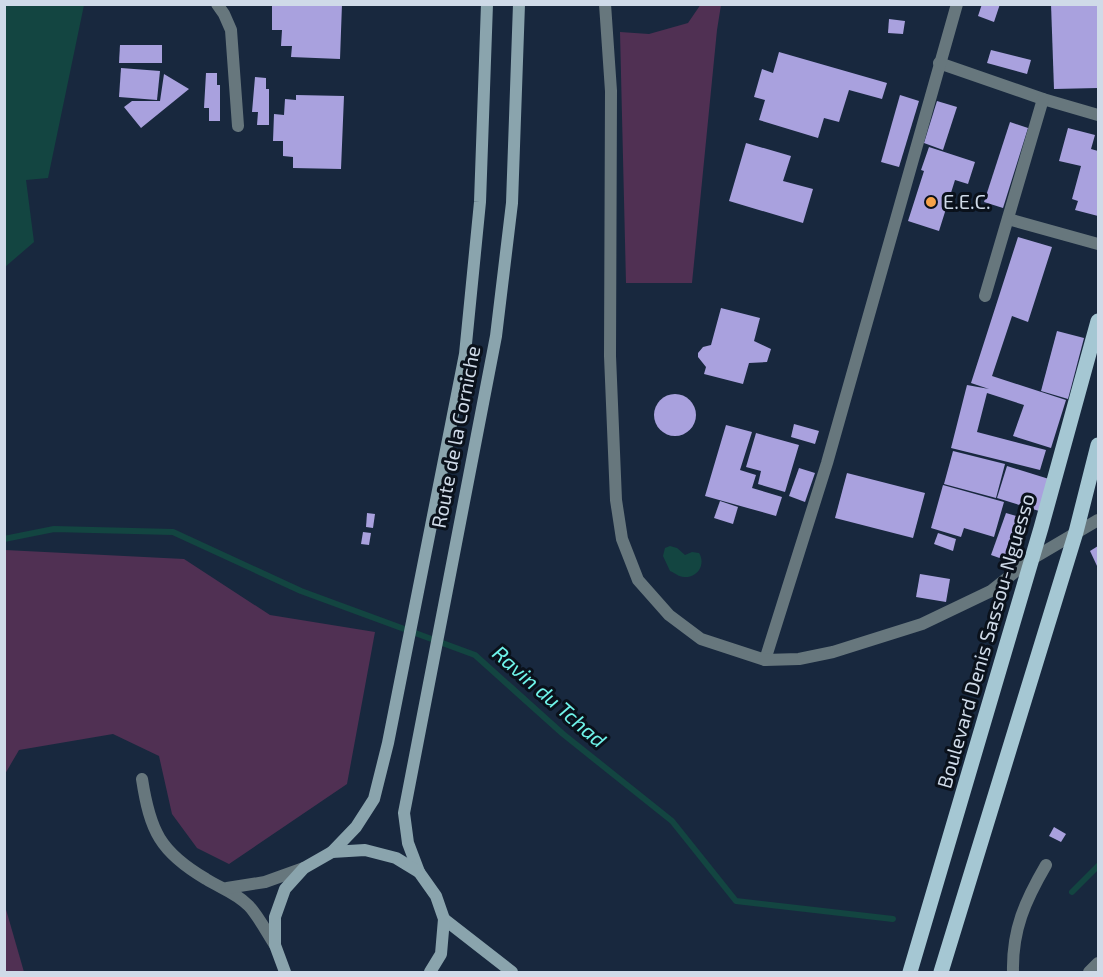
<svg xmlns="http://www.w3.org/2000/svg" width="1103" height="977" font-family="'Exo 2',sans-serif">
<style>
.green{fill:#503053}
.water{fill:#134541}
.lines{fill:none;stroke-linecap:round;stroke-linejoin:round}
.stream{stroke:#134541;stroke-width:6}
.building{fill:#a9a1de}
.service{stroke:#67777d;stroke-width:12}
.minor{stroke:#67777d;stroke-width:12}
.tertiary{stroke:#67777d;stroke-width:12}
.secondary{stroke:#8aa4ad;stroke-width:12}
.primary{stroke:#a5c7d3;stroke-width:15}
.poi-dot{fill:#f6a248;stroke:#0a111b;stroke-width:2}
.labels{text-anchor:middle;stroke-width:6;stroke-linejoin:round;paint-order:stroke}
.poi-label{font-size:20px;fill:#cfdae8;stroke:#0a111b;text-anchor:start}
.street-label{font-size:20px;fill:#cfdae8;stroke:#0a111b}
.water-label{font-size:21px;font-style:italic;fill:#6ff4ea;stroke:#0a111b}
</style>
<rect width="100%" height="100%" fill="#18283e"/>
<!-- green -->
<g class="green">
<polygon points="701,4 721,5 717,30 692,283 626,283 620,32 649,34 688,23"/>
<polygon points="5,550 184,559 270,615 375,632 347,784 229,864 197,848 172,814 159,756 113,734 19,750 5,774"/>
<polygon points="5,906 24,972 5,972"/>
</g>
<!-- water -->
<g class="water">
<polygon points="5,4 84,5 48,178 26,180 34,242 5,267"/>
<path d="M 670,546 L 677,548 L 685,555 L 692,552 L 699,553 C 706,564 698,578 684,577 C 679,577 675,573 670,571 L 663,556 L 665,548 Z"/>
</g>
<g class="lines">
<!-- stream -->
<g class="stream">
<polyline points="4,539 54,529 173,532 301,591 475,655 563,734 672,821 736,901 893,919"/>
<polyline points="1072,892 1098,866"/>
</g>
</g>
<!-- building -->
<g class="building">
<polygon points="272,4 342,4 340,59 291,57 292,46 281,46 282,30 272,30"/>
<polygon points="982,4 1000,4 994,22 978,16"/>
<polygon points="1051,4 1098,4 1098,88 1054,89"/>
<polygon points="889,19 905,21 903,34 888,33"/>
<polygon points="120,45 162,45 162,63 119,63"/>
<polygon points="991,50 1031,60 1027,74 987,63"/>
<polygon points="779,52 887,83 882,99 849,90 839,122 824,118 818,138 759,120 765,100 754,97 762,69 773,73"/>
<polygon points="121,68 160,71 157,100 119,97"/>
<polygon points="206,73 217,73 217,85 220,85 220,121 209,121 209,108 204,108"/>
<polygon points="164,74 189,89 141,128 124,107 132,101 160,101"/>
<polygon points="255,77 266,78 266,89 269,89 269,125 257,125 258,112 252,112"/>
<polygon points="296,95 344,96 341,169 293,168 293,157 283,156 283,141 273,141 274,114 284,115 285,99 296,100"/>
<polygon points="900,95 919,101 899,167 881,162"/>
<polygon points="937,101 957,107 943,150 924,143"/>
<polygon points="1010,122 1028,128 1003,208 984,202"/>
<polygon points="1068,128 1095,135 1091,149 1098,151 1098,216 1075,210 1078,201 1072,199 1081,166 1059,161"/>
<polygon points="746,143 791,156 783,181 813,189 803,223 729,201"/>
<polygon points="929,147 975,162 968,184 955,180 939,231 908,221 924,171 921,170"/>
<polygon points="1018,237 1052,247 1028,322 1012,316 992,376 1066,400 1051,448 1013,436 1024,405 987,393 977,432 1046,450 1040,470 951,448 967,385 989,389 971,383"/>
<polygon points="721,308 760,318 754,341 771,349 767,362 749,363 743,384 704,374 706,367 698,357 698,353 703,347 711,345"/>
<polygon points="1057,331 1084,338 1068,399 1041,391"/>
<circle cx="675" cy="415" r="21"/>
<polygon points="794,424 819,431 815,444 791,437"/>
<polygon points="726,425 752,432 740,470 756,475 752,488 782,497 776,516 705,496"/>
<polygon points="756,433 799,445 785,492 758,484 761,471 746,467"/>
<polygon points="953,451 1005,464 996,498 944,484"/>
<polygon points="1007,466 1049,479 1039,511 997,498"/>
<polygon points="799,468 815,473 805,502 789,496"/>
<polygon points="847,473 925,493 913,538 835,518"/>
<polygon points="943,485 1004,502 994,537 964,528 961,537 931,528"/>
<polygon points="720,501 738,507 733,524 714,518"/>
<polygon points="367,513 375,514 373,528 366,527"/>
<polygon points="1006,513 1023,518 1008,561 991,555"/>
<polygon points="363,532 371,533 369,545 361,544"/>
<polygon points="938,533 956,539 953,551 934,544"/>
<polygon points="1098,546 1098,568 1090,551"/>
<polygon points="920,574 950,579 946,602 916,597"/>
<polygon points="1054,827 1066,834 1061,842 1049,836"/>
</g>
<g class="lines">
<!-- service -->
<g class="service">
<polyline points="217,4 224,14 231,30 238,126"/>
<polyline points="939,63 1043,99 1098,115"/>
<polyline points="1008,219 1098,244"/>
<polyline points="985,296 1043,99"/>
<polyline points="765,660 827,463 957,4"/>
<path d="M 1013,972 C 1012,930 1025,901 1046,865"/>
</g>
<!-- minor -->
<g class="minor">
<polyline points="605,4 611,91 610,356 616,500 622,539 638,580 669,615 701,639 765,660 799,659 833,652 922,624 991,591 1030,560"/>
<path d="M 142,779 C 150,831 160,852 206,879 C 222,889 235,892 249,906 C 259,917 267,933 275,945"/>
<polyline points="227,888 265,882 304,868"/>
<polyline points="1089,972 1098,963"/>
</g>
<!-- tertiary -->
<polyline class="tertiary" points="1030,560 1098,520"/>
<!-- secondary -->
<g class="secondary">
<polyline points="332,852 356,827 374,799 388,743 465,354 480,202 487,4"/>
<polyline points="419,872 408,843 404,813 496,336 512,203 519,4"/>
<polyline points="444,919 512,972"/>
<polyline points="285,972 275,945 275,917 285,889 304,868 332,852 365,850 396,858 419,872 436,896 444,919 441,954 430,972"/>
</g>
<!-- primary -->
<g class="primary">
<polyline points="910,972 1041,528 1098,321"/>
<polyline points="941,972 1076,532 1098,445"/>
</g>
</g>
<!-- markers -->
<circle class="poi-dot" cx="931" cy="202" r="6"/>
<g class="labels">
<!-- poi labels -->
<g class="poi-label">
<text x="943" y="209">E.E.C.</text>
</g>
<!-- street labels -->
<g class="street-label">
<text transform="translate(456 437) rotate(-79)" y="7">Route de la Corniche</text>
<text transform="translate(986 641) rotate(-74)" y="7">Boulevard Denis Sassou-Nguesso</text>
</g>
<!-- water labels -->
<g class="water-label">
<text transform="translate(549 697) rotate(41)" y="7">Ravin du Tchad</text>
</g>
</g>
<!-- border -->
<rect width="1103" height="977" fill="none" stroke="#cfdae8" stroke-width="12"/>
</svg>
